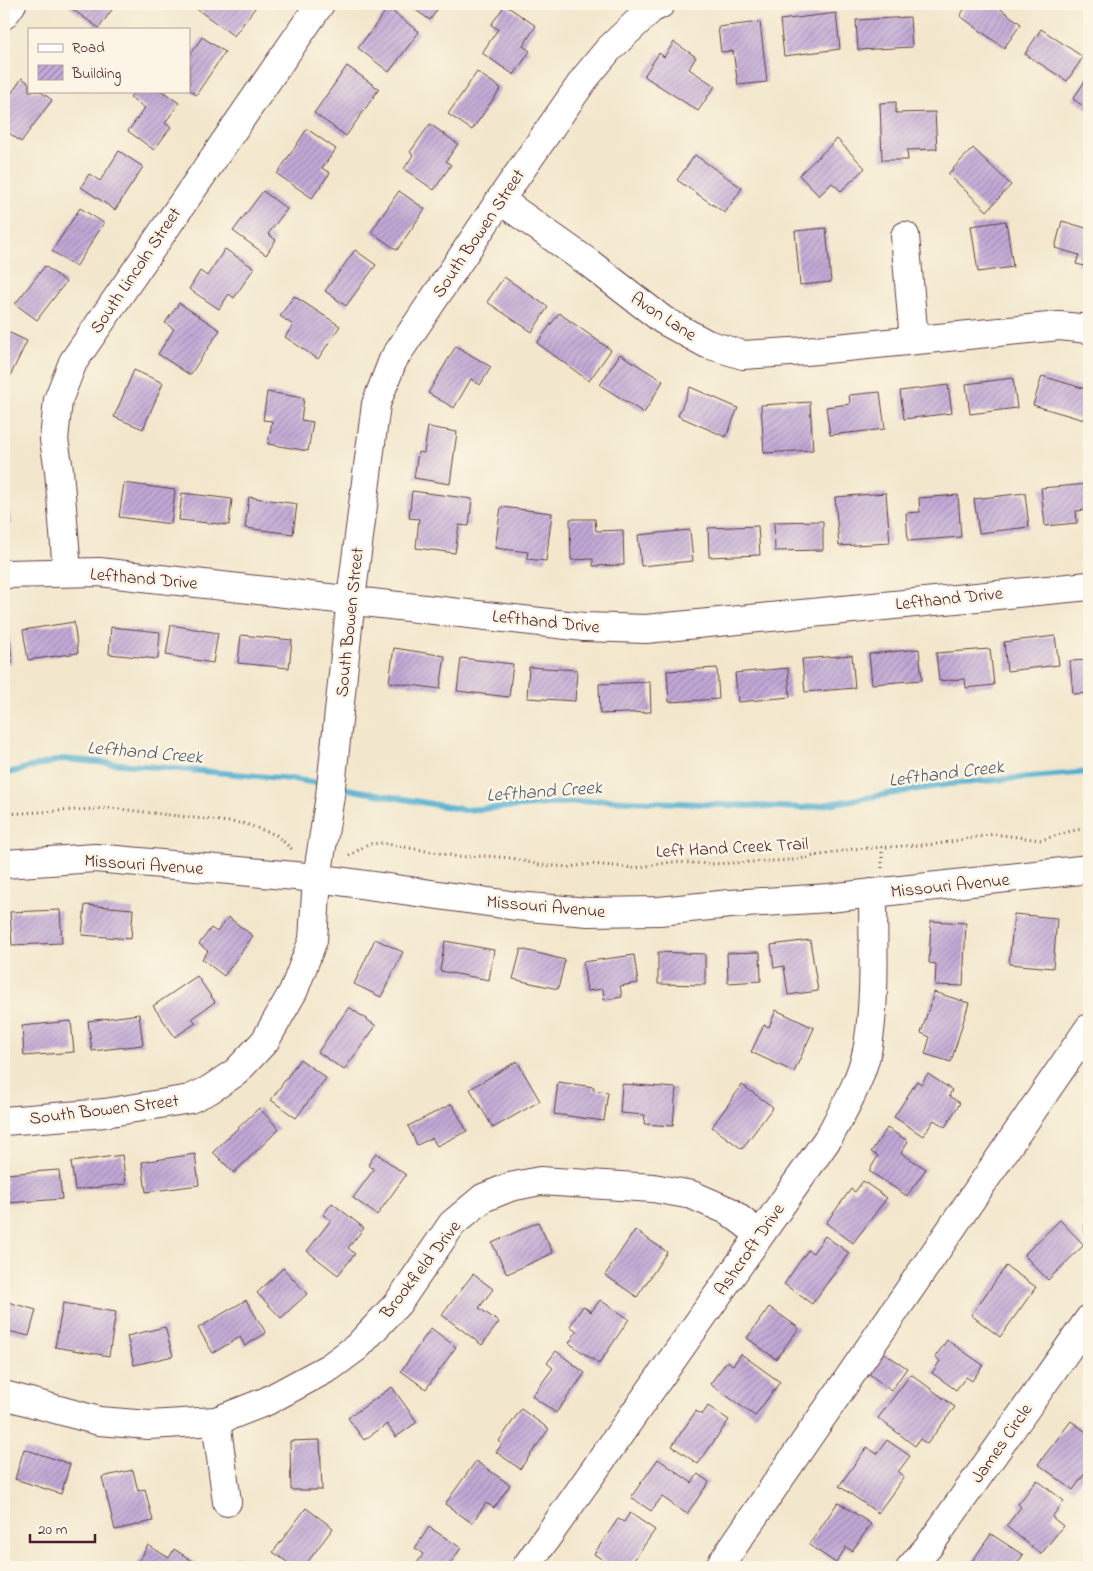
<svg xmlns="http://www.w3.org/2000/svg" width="1093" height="1571" font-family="'Indie Flower',sans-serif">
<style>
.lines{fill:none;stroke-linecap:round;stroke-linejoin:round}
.stream{stroke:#51afd0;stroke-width:6}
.building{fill:url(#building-hatch)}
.minor-casing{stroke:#633d43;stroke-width:30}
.path{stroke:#633d43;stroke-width:3;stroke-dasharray:1 4;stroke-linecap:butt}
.minor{stroke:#fff;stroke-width:28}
.labels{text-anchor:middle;stroke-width:5;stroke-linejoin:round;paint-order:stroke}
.street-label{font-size:18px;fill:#4a1f2b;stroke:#fcf5e5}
.water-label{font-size:19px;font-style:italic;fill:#4d596d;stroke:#fcf5e5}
</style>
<defs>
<pattern id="building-hatch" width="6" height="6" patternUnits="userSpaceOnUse" patternTransform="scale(1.25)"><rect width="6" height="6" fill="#c0a9d6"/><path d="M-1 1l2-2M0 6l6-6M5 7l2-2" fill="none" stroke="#9e89ae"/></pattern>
</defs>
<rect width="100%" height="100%" fill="#fcf5e5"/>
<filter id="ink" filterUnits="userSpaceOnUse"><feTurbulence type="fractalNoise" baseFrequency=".02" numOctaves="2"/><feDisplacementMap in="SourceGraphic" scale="10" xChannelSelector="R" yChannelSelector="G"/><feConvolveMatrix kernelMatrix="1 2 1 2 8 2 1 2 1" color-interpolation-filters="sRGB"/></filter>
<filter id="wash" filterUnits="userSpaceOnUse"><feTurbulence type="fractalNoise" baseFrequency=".0096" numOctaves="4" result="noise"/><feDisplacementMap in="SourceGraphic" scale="20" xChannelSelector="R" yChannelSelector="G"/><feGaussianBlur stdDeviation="1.12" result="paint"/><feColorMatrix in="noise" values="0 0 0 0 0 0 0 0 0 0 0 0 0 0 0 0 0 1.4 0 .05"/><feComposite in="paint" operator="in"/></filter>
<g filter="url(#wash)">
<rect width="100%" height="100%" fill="#f2e7cc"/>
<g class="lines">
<!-- stream -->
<g class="stream">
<polyline points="4,774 63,759 292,779 324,784"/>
<polyline points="337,787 465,810 604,800 804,808 949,784 1089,772"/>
</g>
</g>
<g id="blocks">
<!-- building -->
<g class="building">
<polygon points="71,4 116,4 99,28 69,7"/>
<polygon points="197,4 258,4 234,36 194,7"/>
<polygon points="407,4 441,4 430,20"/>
<polygon points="968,4 994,4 1021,24 1004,48 960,16"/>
<polygon points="505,5 536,26 523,46 530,51 514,75 482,53 498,29 491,25"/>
<polygon points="388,8 419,32 389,72 358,48"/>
<polygon points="836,13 840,49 784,56 780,20"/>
<polygon points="910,17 912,47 858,50 856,20"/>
<polygon points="760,22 767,82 738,85 733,51 721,52 718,27"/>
<polygon points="1041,29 1083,57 1067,81 1025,54"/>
<polygon points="202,37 225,52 196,95 189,89 189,56"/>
<polygon points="674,42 696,57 689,69 715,86 698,111 644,76 659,53 664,57"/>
<polygon points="347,66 379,89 346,136 314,113"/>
<polygon points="477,72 501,88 472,130 448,114"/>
<polygon points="1089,75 1089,110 1073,99"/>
<polygon points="22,78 29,83 29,91 40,91 52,100 21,142 4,129 4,104"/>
<polygon points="135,91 162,91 179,103 165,123 171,127 154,150 128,131 145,108 130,97"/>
<polygon points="896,102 896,113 935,112 937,149 907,150 908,160 882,160 880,103"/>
<polygon points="430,124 458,144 446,161 451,165 434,190 404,169 413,155 410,152"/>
<polygon points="307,129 336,149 322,168 330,173 312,198 277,174"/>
<polygon points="837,139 865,168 841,191 832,183 819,196 799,175"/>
<polygon points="973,148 1011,185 987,211 948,174"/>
<polygon points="119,151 143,167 115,210 81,187 89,174 100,181"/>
<polygon points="695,155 742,188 725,213 677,180"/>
<polygon points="263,191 287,209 268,234 276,240 266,255 233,231"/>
<polygon points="399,191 425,209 397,250 371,232"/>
<polygon points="80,208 104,223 76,267 52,251"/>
<polygon points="1006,221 1013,267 978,272 971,226"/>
<polygon points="1062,221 1089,229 1089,267 1076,264 1079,255 1055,248"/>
<polygon points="826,228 831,282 800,285 795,231"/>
<polygon points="225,249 254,268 234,298 229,294 219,309 189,289 200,271 207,276"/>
<polygon points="355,250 376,265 346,306 325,291"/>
<polygon points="45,266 66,282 37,320 15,304"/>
<polygon points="504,277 548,307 532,332 487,302"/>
<polygon points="294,296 340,326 318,359 285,337 293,325 280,316"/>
<polygon points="179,303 220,330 190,375 158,354 174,329 165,323"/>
<polygon points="559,313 611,350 589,381 537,343"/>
<polygon points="4,330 27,341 4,389"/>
<polygon points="456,346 491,367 480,385 471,379 454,408 428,393"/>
<polygon points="620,354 663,381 644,413 600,385"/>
<polygon points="134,370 163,383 143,429 114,417"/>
<polygon points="1042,376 1089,390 1089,404 1084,420 1033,405"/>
<polygon points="1013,378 1017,408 970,414 966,384"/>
<polygon points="948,385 952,413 904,419 900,391"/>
<polygon points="690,387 738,408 726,437 678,416"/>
<polygon points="267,392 304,398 301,420 313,422 308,451 268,444 272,421 263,420"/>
<polygon points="880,392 885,429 830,435 826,407 850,404 849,395"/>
<polygon points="810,402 813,450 764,453 761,405"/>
<polygon points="428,427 457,432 450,484 414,478 418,452 424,453"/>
<polygon points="4,474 11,523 4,524"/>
<polygon points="124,483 175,490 171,524 119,517"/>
<polygon points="1089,484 1089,510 1076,511 1077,523 1045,526 1041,488"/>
<polygon points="412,491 472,499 469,526 459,525 455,553 416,548 419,519 409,518"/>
<polygon points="182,493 232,499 229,525 179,520"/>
<polygon points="886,493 890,543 839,546 835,497"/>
<polygon points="1025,493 1029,527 979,533 974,499"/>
<polygon points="958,495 961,537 908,541 906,513 920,512 919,498"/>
<polygon points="249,497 297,504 293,534 245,528"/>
<polygon points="501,507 552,513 546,561 527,559 528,552 495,548"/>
<polygon points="570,519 595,519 596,531 623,530 624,565 593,566 593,559 571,560"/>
<polygon points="823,521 823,550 775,551 774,522"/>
<polygon points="758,526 760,555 709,557 708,528"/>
<polygon points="690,530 693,561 641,566 638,535"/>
<polygon points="74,622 78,653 28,660 23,630"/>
<polygon points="171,625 218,633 213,663 166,655"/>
<polygon points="111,627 160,632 158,659 109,654"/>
<polygon points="9,631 12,663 4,664 4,632"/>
<polygon points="241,635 292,640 289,668 238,663"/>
<polygon points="1055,636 1059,665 1007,671 1004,642"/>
<polygon points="394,648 445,656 440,689 389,682"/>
<polygon points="919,649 922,680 872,684 869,654"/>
<polygon points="990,649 994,685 966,688 965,679 939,681 936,653"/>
<polygon points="852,655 855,688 805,692 802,659"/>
<polygon points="461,658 513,664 509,697 457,691"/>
<polygon points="1089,660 1089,693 1073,694 1070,661"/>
<polygon points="529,667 577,670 575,701 527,698"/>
<polygon points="717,668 719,699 669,702 667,671"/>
<polygon points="788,668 790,697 738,702 735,673"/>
<polygon points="650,682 651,712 600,714 599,684"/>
<polygon points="85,905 133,909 131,939 82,935"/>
<polygon points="60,910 62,943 12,945 10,912"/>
<polygon points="1014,914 1057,918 1053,968 1009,964"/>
<polygon points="228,917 253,936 224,976 202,959 208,951 199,944 211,928 217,932"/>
<polygon points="931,921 966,923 963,986 935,985 936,964 929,963"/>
<polygon points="375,939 403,952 381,997 354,984"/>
<polygon points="810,940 818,991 788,995 784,966 774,968 771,945"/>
<polygon points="445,941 494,950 489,980 440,971"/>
<polygon points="521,949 565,960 558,989 513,979"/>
<polygon points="658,952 705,954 705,985 658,984"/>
<polygon points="760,952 761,981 728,983 727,953"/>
<polygon points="634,955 638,983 620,986 622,997 604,1000 603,989 587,991 583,962"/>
<polygon points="197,976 215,1002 192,1018 196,1023 175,1037 153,1006"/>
<polygon points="934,992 969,1003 951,1062 925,1054 930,1037 921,1033"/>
<polygon points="349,1007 376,1026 344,1070 318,1052"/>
<polygon points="776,1010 814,1028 794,1072 751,1052 764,1025 769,1027"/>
<polygon points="139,1014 143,1045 92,1051 88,1021"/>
<polygon points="71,1021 74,1052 24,1056 22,1026"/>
<polygon points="4,1042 5,1042 6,1057 4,1057"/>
<polygon points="300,1059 326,1078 296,1118 271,1100"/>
<polygon points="517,1061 540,1101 493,1128 470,1089"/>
<polygon points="928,1074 952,1090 949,1096 960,1103 945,1127 934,1120 923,1136 894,1117 917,1081 921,1084"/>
<polygon points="558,1082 594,1087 593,1090 608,1092 604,1121 554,1114"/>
<polygon points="622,1084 676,1088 673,1126 644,1124 645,1115 620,1113"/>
<polygon points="742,1085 773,1107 742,1149 712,1127"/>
<polygon points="452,1104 467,1131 437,1146 432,1138 417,1145 408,1126"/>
<polygon points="259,1108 279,1129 234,1173 213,1152"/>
<polygon points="887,1128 908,1141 901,1153 926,1169 907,1196 869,1171 878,1156 871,1152"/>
<polygon points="376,1153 406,1175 377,1215 353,1198 374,1169 368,1165"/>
<polygon points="195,1154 199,1185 146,1192 142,1162"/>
<polygon points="122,1155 126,1184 75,1190 71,1162"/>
<polygon points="59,1170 62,1199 7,1203 5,1174"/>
<polygon points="863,1181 887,1198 853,1243 826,1223 851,1189 855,1192"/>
<polygon points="1084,1198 1089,1198 1089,1234 1085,1234"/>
<polygon points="332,1203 364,1228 348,1248 355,1254 338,1275 307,1251 331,1220 323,1215"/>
<polygon points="1060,1220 1084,1245 1048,1280 1024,1255"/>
<polygon points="538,1222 553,1253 507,1274 492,1243"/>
<polygon points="635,1230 667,1252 637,1297 605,1275"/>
<polygon points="825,1236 849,1253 812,1304 784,1284 808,1250 813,1253"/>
<polygon points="1006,1266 1036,1287 1000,1337 971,1315"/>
<polygon points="283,1268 307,1294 281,1318 257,1293"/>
<polygon points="473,1274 493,1289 479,1308 499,1322 482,1345 442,1315"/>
<polygon points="246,1300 266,1333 245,1346 240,1337 213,1353 198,1328"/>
<polygon points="600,1300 629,1319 599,1364 569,1343 577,1331 570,1326 583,1306 591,1312"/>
<polygon points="4,1301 36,1310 29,1336 4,1330"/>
<polygon points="63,1303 116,1312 109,1356 55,1347"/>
<polygon points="769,1307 799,1328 776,1359 747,1338"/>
<polygon points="165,1327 173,1356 134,1365 127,1336"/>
<polygon points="431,1328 456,1347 426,1389 401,1371"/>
<polygon points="947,1340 983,1365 972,1381 966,1377 956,1390 932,1373 940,1361 935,1357"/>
<polygon points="556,1351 585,1373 556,1413 532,1396 553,1368 547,1363"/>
<polygon points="884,1353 907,1368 891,1391 867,1372"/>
<polygon points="741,1354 780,1382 755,1416 710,1384 727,1361 733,1365"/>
<polygon points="911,1374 955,1407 927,1444 920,1439 915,1446 878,1418"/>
<polygon points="392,1387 417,1422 396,1437 387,1424 364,1440 348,1418"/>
<polygon points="708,1406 729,1420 698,1464 672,1446 696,1411 702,1415"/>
<polygon points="521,1409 549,1429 520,1469 496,1452 502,1444 499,1441"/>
<polygon points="1071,1421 1089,1434 1089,1468 1073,1490 1038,1464"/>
<polygon points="320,1440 322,1490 291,1490 290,1441"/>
<polygon points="887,1440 910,1456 898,1472 904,1477 878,1513 839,1486 867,1447 877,1454"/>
<polygon points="24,1449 70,1464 61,1494 15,1479"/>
<polygon points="658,1459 692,1483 698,1474 709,1482 687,1514 662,1497 651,1511 631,1497"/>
<polygon points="476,1461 510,1485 494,1508 486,1503 472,1523 445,1504"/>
<polygon points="133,1470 138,1491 145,1489 153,1521 115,1530 102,1477"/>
<polygon points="1037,1480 1064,1501 1052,1517 1063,1526 1041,1554 1006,1526 1021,1507 1018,1504"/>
<polygon points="838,1502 871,1524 852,1551 846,1547 836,1563 809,1545"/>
<polygon points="306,1508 333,1528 304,1567 294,1567 273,1552"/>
<polygon points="630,1513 655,1530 629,1567 614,1567 594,1554 618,1519 624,1522"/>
<polygon points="429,1527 461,1548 448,1567 423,1567 417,1563 423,1554 415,1548"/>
<polygon points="991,1534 1023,1555 1015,1567 968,1567"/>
<polygon points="148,1545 169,1558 174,1549 199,1565 197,1567 136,1567"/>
<polygon points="214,1563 263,1565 263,1567 214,1567"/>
</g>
</g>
</g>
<g filter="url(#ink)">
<use href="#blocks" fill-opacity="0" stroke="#633d43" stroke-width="1"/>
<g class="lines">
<!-- minor casing -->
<g class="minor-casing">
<g id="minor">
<polyline points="4,15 12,4"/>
<polyline points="500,200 589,263 663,320 707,344 743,355 806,351 1059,326 1089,329"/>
<polyline points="905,236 914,340"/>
<polyline points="67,571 59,470 54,440 58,400 73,362 320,4"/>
<polyline points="4,574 99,572 584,627 646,629 1089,586"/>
<polyline points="4,864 95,858 317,878 516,906 588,912 659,911 730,904 829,898 1089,869"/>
<polyline points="4,1121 105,1113 190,1099 209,1090 236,1072 265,1041 294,990 313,940 317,878 330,796 351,599 376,404 393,360 500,200 585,78 608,50 651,9 661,4"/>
<polyline points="4,1395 99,1421 149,1425 216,1421 267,1401 330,1367 357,1347 398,1303 452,1224 483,1198 510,1187 540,1181 653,1188 692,1195 729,1211 759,1234"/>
<polyline points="216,1421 227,1502"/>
<path d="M 526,1567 L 829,1137 C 844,1109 862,1079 868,1046 C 876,996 873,944 873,893"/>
<polyline points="719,1567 1089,1028"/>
<polyline points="911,1567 929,1546 1089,1319"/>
</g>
</g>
<!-- path -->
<g class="path">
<polyline points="4,814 111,808 246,824 276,835 294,851"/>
<polyline points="882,847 882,869"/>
<polyline points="349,856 368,844 382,843 460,857 486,856 511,858 540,865 569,867 592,864 634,868 672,862 712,864 793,860 853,849 938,844 994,834 1041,840 1071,831 1089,828"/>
</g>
<!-- minor -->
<use href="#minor" class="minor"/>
</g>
</g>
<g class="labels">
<!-- street labels -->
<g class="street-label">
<text transform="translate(478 233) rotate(-56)" y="6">South Bowen Street</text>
<text transform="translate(135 270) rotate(-56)" y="6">South Lincoln Street</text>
<text transform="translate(664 316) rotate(33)" y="6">Avon Lane</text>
<text transform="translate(144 578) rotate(5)" y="6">Lefthand Drive</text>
<text transform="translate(949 598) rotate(-6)" y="6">Lefthand Drive</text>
<text transform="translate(546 621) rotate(6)" y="6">Lefthand Drive</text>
<text transform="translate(349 622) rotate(-84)" y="6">South Bowen Street</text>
<text transform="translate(732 847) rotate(-3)" y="6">Left Hand Creek Trail</text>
<text transform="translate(144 864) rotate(4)" y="6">Missouri Avenue</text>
<text transform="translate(950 885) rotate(-6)" y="6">Missouri Avenue</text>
<text transform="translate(546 906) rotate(5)" y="6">Missouri Avenue</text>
<text transform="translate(104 1109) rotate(-7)" y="6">South Bowen Street</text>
<text transform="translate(749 1249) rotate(-55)" y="6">Ashcroft Drive</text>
<text transform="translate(420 1269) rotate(-52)" y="6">Brookfield Drive</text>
<text transform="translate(1001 1443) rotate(-55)" y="6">James Circle</text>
</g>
<!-- water labels -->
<g class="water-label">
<text transform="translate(145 751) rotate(5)" y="7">Lefthand Creek</text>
<text transform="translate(946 772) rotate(-7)" y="7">Lefthand Creek</text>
<text transform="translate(544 790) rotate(-4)" y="7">Lefthand Creek</text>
</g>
</g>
<!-- margin -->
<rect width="1093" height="1571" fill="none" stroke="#fcf5e5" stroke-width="20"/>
<!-- legend -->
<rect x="28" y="28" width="162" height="65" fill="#fcf5e5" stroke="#b59f9b"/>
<rect x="38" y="44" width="25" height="8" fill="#ffffff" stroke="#b59f9b"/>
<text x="72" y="52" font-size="15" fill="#4a1f2b">Road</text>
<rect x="38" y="65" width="25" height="15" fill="url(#building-hatch)" stroke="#b59f9b"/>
<text x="72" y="78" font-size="15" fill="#4a1f2b">Building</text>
<!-- scale -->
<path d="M30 1534v8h65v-8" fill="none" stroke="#4a1f2b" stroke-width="2.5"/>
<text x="38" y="1534" font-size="15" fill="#4a1f2b" stroke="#fcf5e5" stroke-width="4" paint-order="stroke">20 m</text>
</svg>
